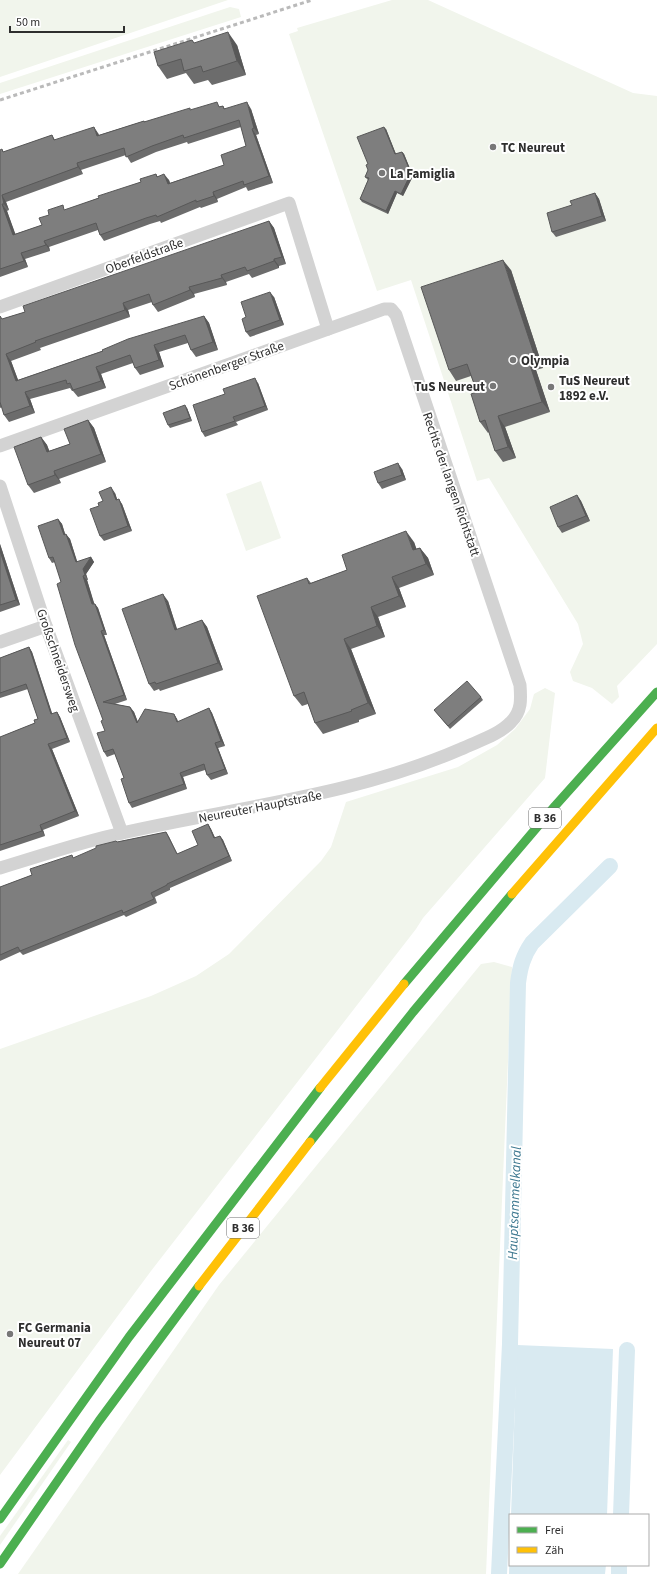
<svg xmlns="http://www.w3.org/2000/svg" width="657" height="1574" font-family="'Source Sans 3',sans-serif">
<style>
.green{fill:#f1f5ec}
.water{fill:#d9eaf1}
.lines{fill:none;stroke-linecap:round;stroke-linejoin:round}
.canal{stroke:#d9eaf1;stroke-width:16}
.street{stroke:#d3d3d3;stroke-width:13}
.fast{stroke:#4caf50;stroke-width:9}
.slow{stroke:#ffc107;stroke-width:9}
.rail{stroke:#bababa;stroke-width:3;stroke-dasharray:4 3;stroke-linecap:butt}
.wall{fill:#6c6c6c;fill-rule:evenodd}
.shaded-wall{fill:#585858}
.building{fill:#7e7e7e;stroke:#585858;fill-rule:evenodd}
.poi-dot{fill:#777;stroke:#fff;stroke-width:1.5}
.labels{text-anchor:middle;stroke-width:4;stroke-linejoin:round;paint-order:stroke}
.shield{fill:#fff;stroke:#6d6d6d;stroke-width:1}
.shield-label{font-size:12px;font-weight:bold;fill:#2e2e2e}
.poi-label{font-size:13px;font-weight:bold;fill:#2e2e2e;stroke:#fff;text-anchor:start}
.street-label{font-size:13px;fill:#2e2e2e;stroke:#fff}
.water-label{font-size:14px;font-style:italic;fill:#3d7890;stroke:#fff}
</style>
<rect width="100%" height="100%" fill="#fff"/>
<!-- green -->
<g class="green">
<polygon points="0,0 228,0 0,77"/>
<polygon points="392,0 428,0 633,93 657,96 657,644 617,686 619,697 612,704 592,688 573,681 570,672 583,644 578,624 489,478 477,481 411,280 377,291 289,34 298,31 297,28"/>
<polygon points="230,7 239,9 241,17 0,94 0,83"/>
<polygon points="261,481 281,538 246,551 226,494"/>
<polygon points="545,688 555,693 545,778 423,918 416,929 151,1271 0,1475 0,1049 151,996 196,976 229,954 321,861 331,847 346,802 458,767 497,745 515,729 530,709 534,694"/>
<polygon points="494,962 512,967 486,1574 18,1574 219,1285 481,964"/>
<polygon points="68,1440 71,1442 0,1545 0,1536"/>
</g>
<!-- water -->
<g class="water">
<polygon points="517,1345 613,1349 607,1515 511,1515"/>
<polygon points="510,1543 510,1565 606,1565 605,1574 509,1574"/>
</g>
<g class="lines">
<!-- canal -->
<g class="canal">
<polyline points="621,1515 627,1350"/>
<path d="M 499,1574 L 510,1344 L 518,983 C 520,967 523,956 532,943 L 610,866"/>
<polyline points="619,1574 619,1565"/>
</g>
<!-- street -->
<g class="street">
<polyline points="0,307 289,203 328,329"/>
<path d="M 0,446 L 362,317 L 384,309 L 391,309 L 396,315 L 520,685 C 521,699 522,711 511,722 C 499,735 478,741 461,749 C 353,796 236,807 122,833 C 81,842 40,856 0,868"/>
<polyline points="0,486 46,626 122,833"/>
<polyline points="0,642 46,626"/>
</g>
<!-- fast -->
<g class="fast">
<polyline points="404,984 555,806 657,692"/>
<polyline points="310,1142 413,1012 512,894"/>
<polyline points="0,1519 129,1337 320,1088"/>
<polyline points="0,1564 99,1421 199,1286"/>
</g>
<!-- slow -->
<g class="slow">
<polyline points="512,894 657,728"/>
<polyline points="320,1088 404,984"/>
<polyline points="199,1286 310,1142"/>
</g>
<!-- rail -->
<polyline class="rail" points="0,100 312,0"/>
</g>
<!-- wall -->
<g class="wall">
<polygon points="192,40 194,43 237,45 246,75 212,85 208,80 194,84 186,73 167,79 158,66"/>
<path d="M 223,106 L 225,109 L 251,109 L 259,134 L 256,135 L 273,183 L 248,191 L 246,187 L 217,199 L 218,202 L 201,208 L 200,207 L 161,223 L 160,221 L 150,224 L 104,241 L 100,235 L 98,230 L 49,247 L 50,251 L 25,259 L 28,267 L 0,277 L 0,150 L 4,152 L 52,135 L 55,140 L 98,133 L 99,135 L 144,121 L 145,122 L 191,110 ZM 241,127 L 246,146 L 224,165 L 170,183 L 169,180 L 157,176 L 156,174 L 141,182 L 66,210 L 42,225 L 15,234 L 7,211 L 9,210 L 6,202 L 83,174 L 81,170 L 126,155 L 131,163 L 156,152 L 187,142 L 188,144 Z"/>
<polygon points="386,129 396,154 402,152 404,154 413,176 403,196 397,193 388,214 362,202 360,199 368,180 365,177 368,170 368,164"/>
<polygon points="595,193 599,199 606,221 556,237 552,232 572,205"/>
<polygon points="269,221 274,228 286,264 279,266 279,268 252,278 249,274 226,282 227,285 194,294 195,297 158,312 153,305 152,302 128,310 130,317 40,348 41,350 11,361 18,380 204,316 209,323 218,350 196,357 191,350 188,343 159,352 164,367 140,375 135,368 133,363 101,374 106,388 78,397 73,391 72,391 70,388 30,399 35,413 9,422 4,415 2,407 0,408 0,316 2,319 25,312"/>
<polygon points="511,270 543,368 536,370 550,412 505,427 516,458 503,462 495,451 489,432 488,433 480,422 477,392 471,376 456,381 449,370"/>
<polygon points="274,297 284,325 250,337 246,332 246,317"/>
<polygon points="258,383 268,410 236,422 238,425 205,437 202,432"/>
<polygon points="187,408 192,421 170,428 168,425"/>
<polygon points="88,420 94,428 106,462 59,479 61,483 34,493 28,485 41,437 47,445 49,451 70,444"/>
<polygon points="402,469 406,480 382,489 378,483"/>
<polygon points="115,493 117,499 122,504 132,531 104,541 100,536 99,506 103,501"/>
<polygon points="577,495 581,501 590,521 562,533 558,527"/>
<polygon points="58,519 62,524 65,534 70,539 77,562 91,557 94,562 86,574 88,580 87,580 94,604 95,604 98,608 107,635 104,635 127,700 115,704 130,707 134,712 138,722 174,714 177,719 178,722 209,708 212,713 225,746 218,748 228,774 211,780 207,775 205,770 183,777 187,789 132,808 129,803 124,778 115,754 107,757 104,752 105,731 103,720 55,562 52,563 49,558"/>
<polygon points="414,542 416,549 420,548 428,558 434,575 399,588 406,607 378,617 385,637 351,649 376,714 359,720 359,722 323,734 315,723 308,704 302,706 294,696 307,578 311,583 347,570"/>
<polygon points="0,544 20,605 0,612"/>
<polygon points="168,601 177,630 202,620 207,627 223,670 160,691 159,689 154,691 149,684"/>
<polygon points="29,647 32,652 52,714 57,712 60,717 70,742 52,749 79,816 43,830 45,836 0,851 0,737 35,723 38,719 28,689 0,698 0,658"/>
<polygon points="481,697 483,700 450,729 434,710"/>
<polygon points="208,824 211,829 215,838 220,836 223,840 232,861 170,888 170,890 155,897 157,903 126,917 124,915 23,955 20,952 0,961 0,887 32,875 74,858 117,842 166,832 169,837 177,854 198,845"/>
</g>
<!-- shaded-wall -->
<g class="shaded-wall">
<polygon points="228,32 237,45 246,75 237,61"/>
<polygon points="247,102 251,109 259,134 254,128"/>
<polygon points="94,127 98,133 101,142 97,136"/>
<polygon points="384,127 386,129 397,157 395,154"/>
<polygon points="252,129 256,135 273,183 269,176"/>
<polygon points="402,152 404,154 413,176 403,196 401,194"/>
<polygon points="77,163 81,170 83,174 78,167"/>
<polygon points="164,174 169,180 172,190 168,184"/>
<polygon points="395,191 397,193 388,214 386,211"/>
<polygon points="213,192 217,199 218,202 214,196"/>
<polygon points="595,193 599,199 606,221 602,216"/>
<polygon points="2,195 6,202 9,210 4,204"/>
<polygon points="2,204 7,211 18,241 13,235"/>
<polygon points="269,221 274,228 286,264 282,257"/>
<polygon points="44,241 49,247 50,251 46,245"/>
<polygon points="21,253 25,259 28,267 24,261"/>
<polygon points="274,259 279,266 279,268 274,261"/>
<polygon points="503,260 511,270 543,368 535,357"/>
<polygon points="221,275 226,282 227,285 222,278"/>
<polygon points="189,287 194,294 195,297 190,290"/>
<polygon points="270,292 274,297 284,325 280,320"/>
<polygon points="123,303 128,310 130,317 125,310"/>
<polygon points="204,316 209,323 218,350 213,342"/>
<polygon points="154,345 159,352 164,367 159,360"/>
<polygon points="6,354 11,361 21,388 16,381"/>
<polygon points="528,359 536,370 550,412 542,402"/>
<polygon points="96,367 101,374 106,388 101,381"/>
<polygon points="255,378 258,383 268,410 265,406"/>
<polygon points="25,392 30,399 35,413 30,406"/>
<polygon points="185,405 187,408 192,421 190,418"/>
<polygon points="498,416 505,427 516,458 508,447"/>
<polygon points="88,420 94,428 106,462 101,454"/>
<polygon points="41,437 47,445 53,460 47,452"/>
<polygon points="398,463 402,469 406,480 402,475"/>
<polygon points="54,471 59,479 61,483 55,475"/>
<polygon points="111,487 115,493 119,505 116,500"/>
<polygon points="577,495 581,501 590,521 586,516"/>
<polygon points="119,499 122,504 132,531 128,526"/>
<polygon points="58,519 62,524 67,540 64,535"/>
<polygon points="406,531 414,542 421,561 413,550"/>
<polygon points="66,534 70,539 79,567 76,562"/>
<polygon points="0,544 20,605 16,600 0,551"/>
<polygon points="420,548 428,558 434,575 426,564"/>
<polygon points="91,557 94,562 86,574 88,580 85,575 83,569"/>
<polygon points="83,576 87,580 96,609 92,604"/>
<polygon points="392,577 399,588 406,607 399,596"/>
<polygon points="163,594 168,601 180,638 175,630"/>
<polygon points="95,604 98,608 107,635 104,630"/>
<polygon points="371,607 378,617 385,637 377,626"/>
<polygon points="202,620 207,627 223,670 218,663"/>
<polygon points="101,631 104,635 127,700 124,695"/>
<polygon points="344,639 351,649 376,714 368,703"/>
<polygon points="29,647 32,652 54,719 51,714"/>
<polygon points="130,707 134,712 140,728 137,723"/>
<polygon points="209,708 212,713 225,746 221,741"/>
<polygon points="57,712 60,717 70,742 67,738"/>
<polygon points="174,714 177,719 180,727 177,722"/>
<polygon points="215,743 218,748 228,774 225,769"/>
<polygon points="48,744 52,749 79,816 75,811"/>
<polygon points="180,773 183,777 187,789 184,784"/>
<polygon points="208,824 211,829 217,842 214,838"/>
<polygon points="40,825 43,830 45,836 42,831"/>
<polygon points="166,832 169,837 180,859 177,854"/>
<polygon points="220,836 223,840 232,861 229,856"/>
</g>
<!-- building -->
<g class="building">
<polygon points="228,32 237,61 203,72 201,66 184,71 181,59 158,66 154,52 192,40 194,43"/>
<path d="M 217,102 L 219,107 L 223,106 L 224,109 L 247,102 L 254,128 L 252,129 L 269,176 L 244,185 L 243,181 L 213,192 L 214,196 L 196,202 L 196,200 L 157,217 L 156,215 L 146,218 L 100,235 L 96,223 L 44,241 L 46,245 L 21,253 L 24,261 L 0,269 L 0,150 L 2,149 L 3,152 L 52,135 L 54,140 L 94,127 L 97,136 L 144,121 L 144,122 L 190,108 L 190,110 ZM 239,120 L 246,146 L 221,155 L 224,165 L 168,184 L 164,174 L 157,177 L 156,174 L 140,179 L 141,182 L 98,196 L 99,198 L 64,210 L 63,205 L 48,210 L 49,215 L 39,218 L 42,225 L 13,235 L 2,204 L 4,204 L 2,195 L 78,167 L 77,163 L 124,148 L 126,157 L 152,146 L 183,135 L 184,138 Z"/>
<polygon points="384,127 395,154 402,152 411,173 401,194 395,191 386,211 360,199 369,178 365,177 368,170 366,165 368,164 357,137"/>
<polygon points="595,193 602,216 552,232 547,213 572,205 570,201"/>
<polygon points="269,221 282,257 274,259 274,261 247,271 245,267 221,275 222,278 189,287 190,290 153,305 149,294 123,303 125,310 35,341 36,342 6,354 16,381 103,351 102,350 128,339 204,316 213,342 191,350 185,335 154,345 159,360 135,368 130,355 96,367 101,381 73,390 70,383 67,384 66,380 25,392 30,406 4,415 0,402 0,316 2,319 25,312 23,306"/>
<polygon points="503,260 535,357 528,359 542,402 498,416 508,447 495,451 485,420 480,422 471,394 477,392 467,364 449,370 421,287"/>
<polygon points="270,292 280,320 246,332 242,319 246,317 241,302"/>
<polygon points="255,378 265,406 233,417 235,421 202,432 193,405 225,394 223,389"/>
<polygon points="185,405 190,418 168,425 163,413"/>
<polygon points="88,420 101,454 54,471 55,475 28,485 14,447 41,437 47,452 70,444 64,429"/>
<polygon points="398,463 402,475 378,483 374,472"/>
<polygon points="111,487 116,500 119,499 128,526 100,536 90,509 99,506 98,503 103,501 99,492"/>
<polygon points="577,495 586,516 558,527 550,507"/>
<polygon points="58,519 64,535 66,534 76,562 91,557 83,569 85,575 83,576 92,604 95,604 104,630 101,631 124,695 103,702 130,707 137,723 145,709 174,714 177,722 209,708 221,741 215,743 225,769 207,775 204,764 180,773 184,784 129,803 121,779 124,778 113,749 104,752 97,733 105,731 101,721 103,720 75,645 57,584 61,582 53,557 49,558 38,526"/>
<polygon points="406,531 413,550 420,548 426,564 392,577 399,596 371,607 377,626 344,639 368,703 351,710 352,711 315,723 304,692 294,696 257,596 307,578 309,584 347,570 342,555"/>
<polygon points="0,551 16,600 0,605"/>
<polygon points="163,594 175,630 202,620 218,663 156,684 155,682 149,684 122,609"/>
<polygon points="29,647 51,714 57,712 67,738 48,744 75,811 40,825 42,831 0,845 0,737 35,723 34,720 38,719 26,684 0,693 0,658"/>
<polygon points="467,681 481,697 448,726 434,710"/>
<polygon points="208,824 214,838 220,836 229,856 167,884 167,885 151,893 154,899 123,913 122,910 20,951 18,947 0,955 0,887 32,875 30,869 72,855 73,858 96,848 96,846 116,841 117,842 166,832 177,854 198,845 192,831"/>
</g>
<!-- markers -->
<g class="poi-dot">
<circle cx="493" cy="147" r="4"/>
<circle cx="382" cy="173" r="4"/>
<circle cx="513" cy="360" r="4"/>
<circle cx="493" cy="386" r="4"/>
<circle cx="551" cy="387" r="4"/>
<circle cx="10" cy="1334" r="4"/>
</g>
<g class="labels">
<!-- shield labels -->
<g class="shield">
<rect x="529" y="808" width="32" height="20" rx="3"/>
<rect x="227" y="1218" width="32" height="20" rx="3"/>
</g>
<g class="shield-label">
<text x="545" y="822">B 36</text>
<text x="243" y="1232">B 36</text>
</g>
<!-- poi labels -->
<g class="poi-label">
<text x="501" y="152">TC Neureut</text>
<text x="390" y="178">La Famiglia</text>
<text x="521" y="365">Olympia</text>
<text x="559" y="385">TuS Neureut<tspan x="559" dy="15">1892 e.V.</tspan></text>
<text x="485" y="391" text-anchor="end">TuS Neureut</text>
<text x="18" y="1332">FC Germania<tspan x="18" dy="15">Neureut 07</tspan></text>
</g>
<!-- street labels -->
<g class="street-label">
<text transform="translate(144 255) rotate(-20)" y="5">Oberfeldstraße</text>
<text transform="translate(226 365) rotate(-20)" y="5">Schönenberger Straße</text>
<text transform="translate(452 484) rotate(71)" y="5">Rechts der langen Richtstatt</text>
<text transform="translate(59 660) rotate(71)" y="5">Großschneidersweg</text>
<text transform="translate(260 806) rotate(-11)" y="5">Neureuter Hauptstraße</text>
</g>
<!-- water labels -->
<g class="water-label">
<text transform="translate(514 1203) rotate(-88)" y="5">Hauptsammelkanal</text>
</g>
</g>
<!-- legend -->
<rect x="509" y="1514" width="140" height="52" fill="#ffffff" stroke="#ababab"/>
<rect x="517" y="1527" width="20" height="6" fill="#4caf50" stroke="#ababab"/>
<text x="545" y="1534" font-size="12" fill="#2e2e2e">Frei</text>
<rect x="517" y="1547" width="20" height="6" fill="#ffc107" stroke="#ababab"/>
<text x="545" y="1554" font-size="12" fill="#2e2e2e">Zäh</text>
<!-- scale -->
<path d="M10 26v6h114v-6" fill="none" stroke="#2e2e2e" stroke-width="2"/>
<text x="16" y="26" font-size="12" fill="#2e2e2e" stroke="#ffffff" stroke-width="3" paint-order="stroke">50 m</text>
</svg>
